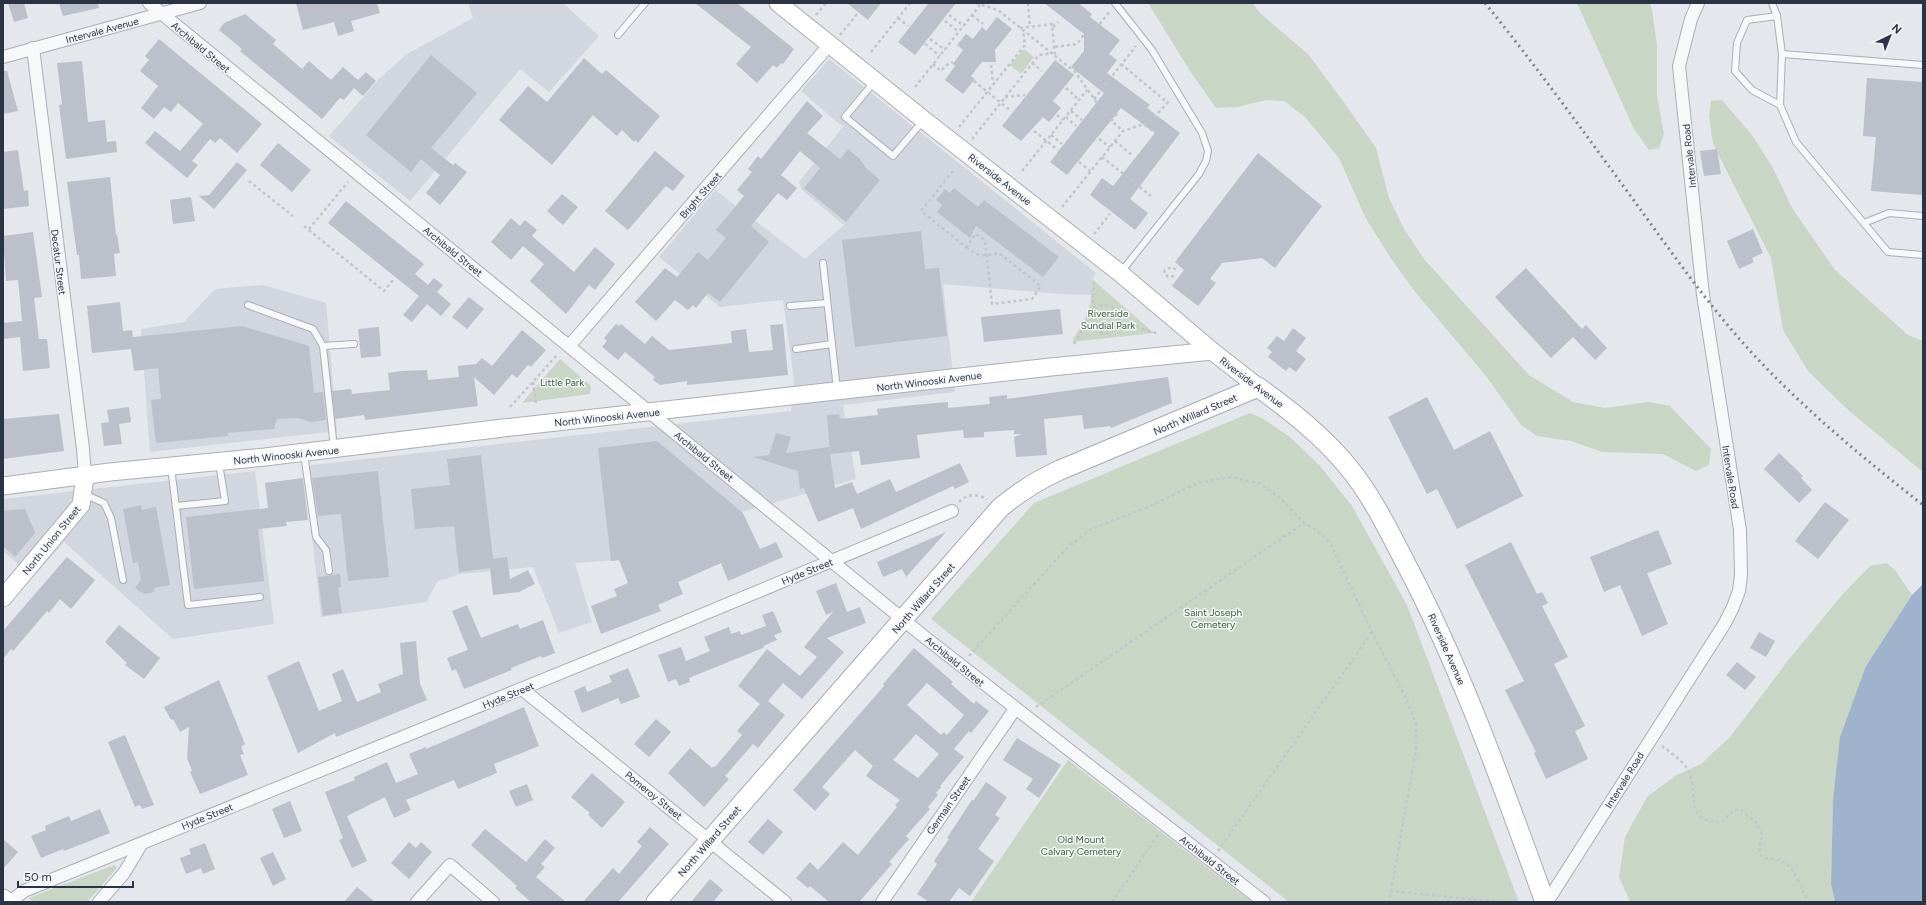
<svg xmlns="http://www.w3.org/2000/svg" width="1926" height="905" font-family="Figtree,sans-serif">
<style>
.built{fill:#d2d6de}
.green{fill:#c9d6c5}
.water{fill:#9fb4cc}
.building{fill:#bbc0ca;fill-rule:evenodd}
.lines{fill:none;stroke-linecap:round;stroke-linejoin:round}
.lane-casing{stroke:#a9aeb7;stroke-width:8}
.street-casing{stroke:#a9aeb7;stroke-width:14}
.secondary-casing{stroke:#a9aeb7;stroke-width:19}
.primary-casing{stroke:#a3abb8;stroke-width:21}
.path{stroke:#c2c5cb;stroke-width:2.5;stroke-dasharray:3 3;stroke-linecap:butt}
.lane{stroke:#f7f8fa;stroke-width:6}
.street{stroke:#f7f8fa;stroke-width:12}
.secondary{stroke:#fff;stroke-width:17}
.primary{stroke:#fff;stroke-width:19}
.rail{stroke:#7d8696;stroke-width:3;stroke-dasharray:2 4;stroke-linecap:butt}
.labels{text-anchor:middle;stroke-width:3;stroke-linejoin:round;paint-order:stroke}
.street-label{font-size:10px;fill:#2b3445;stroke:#f4f6f9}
.park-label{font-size:10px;fill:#3f6138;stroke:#f4f6f9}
</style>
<rect width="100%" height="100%" fill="#e4e7ec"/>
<!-- built -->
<g class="built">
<polygon points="468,3 563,3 599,36 549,92 520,69 410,201 329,136 379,79 407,54 473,18"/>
<polygon points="829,59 1096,273 1092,279 1092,295 1059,294 943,284 955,392 843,405 856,479 742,512 685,548 634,559 575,563 592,622 559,633 533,567 460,574 438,581 426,602 321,617 304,466 791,411 794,380 783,300 720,307 659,257 715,190 805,259 844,225 802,190 799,182 843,127 801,91"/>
<polygon points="263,285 326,303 337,431 150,452 141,329 184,322 215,289"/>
<polygon points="255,471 274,624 173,639 64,542 33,577 3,551 3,499"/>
</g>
<!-- green -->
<g class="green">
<polygon points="1148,3 1252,3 1261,14 1308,54 1343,101 1376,148 1389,198 1404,229 1424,259 1529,375 1573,402 1605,408 1649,402 1670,406 1711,449 1709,465 1696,471 1663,454 1602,452 1571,441 1537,436 1521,425 1486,376 1416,293 1390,257 1365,217 1339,158 1305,117 1284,101 1266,100 1238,107 1216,108 1192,74"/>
<polygon points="1577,3 1650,3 1652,10 1657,45 1657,96 1664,134 1659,148 1649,150 1633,127"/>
<polygon points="1024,49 1034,57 1021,74 1010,65"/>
<polygon points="1722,100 1752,135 1773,168 1792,208 1835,270 1908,335 1923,341 1923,472 1848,410 1808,371 1783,330 1771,258 1713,144 1709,116 1711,101"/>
<path d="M 1092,279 L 1154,333 L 1072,342 C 1087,315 1092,311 1092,279 Z"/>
<polygon points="560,359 591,386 590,394 522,403"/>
<polygon points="1250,413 1262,418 1290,437 1320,466 1352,506 1407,605 1519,902 1289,902 931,619 1034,503"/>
<polygon points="1886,563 1895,570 1912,595 1866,666 1833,801 1831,884 1835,902 1630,902 1619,877 1625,837 1647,797 1675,776 1701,764 1730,737 1790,658 1842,595 1870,566"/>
<polygon points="1068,760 1252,902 971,902"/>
<polygon points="114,865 117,868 87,902 33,902 29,898"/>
</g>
<!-- water -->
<polygon class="water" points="1923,584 1923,902 1835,902 1831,884 1833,801 1840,737 1866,666 1912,595"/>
<!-- building -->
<g class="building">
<polygon points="8,3 24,3 28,18 14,22"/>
<polygon points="59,3 98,3 99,8 63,16"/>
<polygon points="296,3 377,3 380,13 351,21 354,31 338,36 334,22 303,30"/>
<polygon points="695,3 737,3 794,49 783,64 781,63 777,68 773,65 757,83 736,64 751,47"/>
<polygon points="847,3 881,3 868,20"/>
<polygon points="929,3 956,3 915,55 898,42"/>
<polygon points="1044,3 1078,3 1092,14 1090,17 1120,40 1109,54 1117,60 1107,73 1150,105 1147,108 1180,133 1130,199 1148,213 1135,230 1090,195 1102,178 1113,186 1155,133 1121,108 1067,175 1050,162 1104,93 1071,67 1084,51 1084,34"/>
<polygon points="245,14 276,40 273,44 302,69 309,61 331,80 343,67 358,80 366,72 376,81 363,96 354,88 344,100 340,98 322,119 240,51 242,49 219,30 224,23"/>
<polygon points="997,17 1012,29 995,50 996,62 982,62 971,76 975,79 963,94 945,80 955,66 953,64 963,50 957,45 966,34 973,39 982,27 986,31"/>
<polygon points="159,39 262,124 237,153 220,138 215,143 210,139 192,161 198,165 187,178 145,143 155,131 180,151 203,124 178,103 171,112 164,107 154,119 141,108 158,86 140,71 149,60 145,56"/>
<polygon points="431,55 477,93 431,148 453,165 455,163 467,172 440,205 426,193 440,175 421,159 411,172 366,135"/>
<polygon points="584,58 602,74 606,70 660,116 638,143 636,140 634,142 622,130 617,136 593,115 552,165 499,120 528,86 547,102"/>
<polygon points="1055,60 1074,75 1053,101 1061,108 1049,122 1043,117 1021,141 1002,126"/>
<polygon points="82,61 88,122 105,120 107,142 116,141 117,152 66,159 59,105 62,104 57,63"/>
<polygon points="3,71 7,71 18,111 3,114"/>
<polygon points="1867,78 1923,82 1923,195 1871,191 1876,137 1863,136"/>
<polygon points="807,101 823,116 807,133 840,159 848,149 860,159 866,168 880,180 846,222 804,188 820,168 800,151 781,175 797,188 787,200 778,193 751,226 769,242 720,302 708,293 696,308 693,305 688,310 675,300 656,321 635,302 665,268 677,277 698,252 708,260 726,238 716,230 744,196 737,190 752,172 748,169 758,156 761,159"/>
<polygon points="278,143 311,170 292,192 260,165"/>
<polygon points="1717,149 1721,174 1704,176 1700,151"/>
<polygon points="18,150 24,191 28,190 29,206 3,209 3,152"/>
<polygon points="655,151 685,176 673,191 666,186 628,230 605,211"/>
<polygon points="1258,153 1322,206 1275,268 1262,258 1222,263 1210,279 1216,283 1198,306 1172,286 1184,270 1175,262"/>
<polygon points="237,162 247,170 214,209 199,196 209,195"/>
<polygon points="110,177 116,235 117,234 120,253 114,254 116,276 81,279 79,255 77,255 67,182"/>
<polygon points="954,188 978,207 984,200 1059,257 1043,277 976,226 970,238 937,212 942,205 936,200 945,189 950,193"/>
<polygon points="562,194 578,207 563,225 547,211"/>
<polygon points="191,197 195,221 173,224 170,200"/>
<polygon points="346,201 424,264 415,274 428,285 434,278 443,285 437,292 451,304 441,316 427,304 412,322 403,315 419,296 328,223"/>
<polygon points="511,218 520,226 525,220 537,230 532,236 574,272 595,247 615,264 595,290 589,285 566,314 530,281 544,264 523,246 511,260 491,242"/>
<polygon points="1753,229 1763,253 1752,258 1754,262 1739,269 1727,241"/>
<polygon points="921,231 925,269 939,268 947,336 855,347 842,240"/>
<polygon points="33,232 42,297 34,298 39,339 47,339 50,368 23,371 20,337 3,339 3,323 22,321 18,280 6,281 3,236"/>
<polygon points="1526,268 1582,329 1586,325 1607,348 1595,360 1573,337 1551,358 1495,297"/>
<polygon points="469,297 484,309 467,329 452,317"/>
<polygon points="120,302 123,331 132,330 133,337 242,326 309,346 314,393 323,392 326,420 311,422 298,418 277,419 274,429 227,433 228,436 156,443 151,400 161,399 158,368 134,371 131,349 92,353 87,306"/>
<polygon points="1060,309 1063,334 984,342 981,317"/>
<polygon points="616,324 619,326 621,324 645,344 652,336 669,350 732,343 731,331 746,329 749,352 773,350 770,325 783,324 788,375 687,385 687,381 660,385 653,380 655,377 625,352 618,360 602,347 607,341 604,338"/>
<polygon points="379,327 381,356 361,358 358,329"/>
<polygon points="1293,328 1306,338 1296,351 1306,359 1296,372 1289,367 1286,371 1268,357 1272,352 1267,348 1277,336 1284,341"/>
<polygon points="522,330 546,350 531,367 528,365 517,378 512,374 494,395 474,377 478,406 365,420 364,415 335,419 332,391 351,389 352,394 390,390 388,373 402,371 427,370 428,380 459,377 458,366 476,364 482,358 492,366"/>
<polygon points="1168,377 1172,403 1111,428 1110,426 1084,429 1082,415 1044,419 1047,455 1016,457 1014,437 1022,434 1014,434 1014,430 984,432 984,437 964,438 963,430 917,435 920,458 861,465 859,451 830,454 827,415 839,414 840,419 878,415 877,409 914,405 948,402 948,408 990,404 989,397 1007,395 1007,399"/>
<polygon points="1427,397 1454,450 1490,431 1523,496 1457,529 1437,489 1427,494 1388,417"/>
<polygon points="129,407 131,422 119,424 122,444 104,446 101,423 109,422 107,410"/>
<polygon points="59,414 64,451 3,459 3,419"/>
<polygon points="776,433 791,437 786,453 829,447 835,488 852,482 857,494 890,479 896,492 960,463 969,482 955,489 953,486 861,529 853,508 818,522 804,488 800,489 798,471 753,457 769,455"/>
<polygon points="657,441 743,513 760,549 776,542 783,557 728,581 721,563 678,582 683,594 658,605 661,611 601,634 591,606 617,596 614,589 628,583 619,560 611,561 598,448"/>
<polygon points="1779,453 1803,476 1801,478 1812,490 1799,503 1764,469"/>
<polygon points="481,455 493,559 507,557 510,579 528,570 535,584 519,592 493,595 490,568 459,572 454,526 415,529 411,489 450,485 447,459"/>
<polygon points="378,471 389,577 348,581 341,514 318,516 312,478"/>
<polygon points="303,478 308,520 286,522 287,526 258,529 264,581 194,589 186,517 268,508 265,483"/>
<polygon points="1825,502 1849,520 1818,559 1795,541"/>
<polygon points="141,505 142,510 156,507 170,585 154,588 154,592 144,594 135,588 141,580 138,562 133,563 123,509"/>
<polygon points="25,509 35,533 15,557 3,546 3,511"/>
<polygon points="1658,530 1672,564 1647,573 1668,624 1642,636 1620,585 1604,592 1590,557"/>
<polygon points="946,532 906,577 902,569 883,577 877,562"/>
<polygon points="1511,542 1537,594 1542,592 1548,603 1542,606 1568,657 1554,664 1585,726 1575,731 1588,759 1546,779 1534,753 1536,752 1505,690 1524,681 1465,565"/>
<polygon points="67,557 95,580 71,609 60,599 49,613 47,611 13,651 11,649 3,659 3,631"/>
<polygon points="340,574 341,587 338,588 342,613 323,616 318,577"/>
<polygon points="836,583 847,612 860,607 866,623 827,638 844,652 802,699 783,683 768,701 785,715 758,748 753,744 725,776 729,779 704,807 668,773 690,748 712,768 714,766 715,767 742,735 737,731 760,704 738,686 767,649 800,676 817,657 804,647 833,612 826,615 816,591"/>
<polygon points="467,605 481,638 518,624 520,629 543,620 555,653 542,658 541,656 511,668 512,670 464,689 456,669 452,671 447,658 468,650 452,611"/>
<polygon points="773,611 782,632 774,635 777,640 763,646 765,647 689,678 690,682 679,686 676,679 668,682 658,655 681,647 686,661 710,651 704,637 729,627 731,634 740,631 741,635 766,626 762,615"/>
<polygon points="119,625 160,658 144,679 125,665 127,663 105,642"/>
<polygon points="1759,632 1775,641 1766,657 1750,648"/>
<polygon points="416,641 420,684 427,700 336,737 335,733 298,753 267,676 299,661 319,711 342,701 332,674 343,669 357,702 381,692 378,684 403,674 400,643"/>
<path d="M 914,648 L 953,682 L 951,684 L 974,704 L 976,701 L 989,711 L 971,733 L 969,731 L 954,749 L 964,757 L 940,786 L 941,787 L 936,793 L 938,795 L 928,807 L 930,809 L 906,836 L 909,839 L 889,862 L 892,864 L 859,902 L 829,902 L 810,886 L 808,888 L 796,878 L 810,862 L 818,870 L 843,842 L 858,855 L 897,807 L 895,805 L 900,800 L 866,776 L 873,766 L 855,750 L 822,787 L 830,794 L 815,811 L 793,790 L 884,686 L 883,684 ZM 927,683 L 964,715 L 947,735 L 944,732 L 941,735 L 907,705 ZM 916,734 L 939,754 L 918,778 L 893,760 Z"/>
<polygon points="1737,662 1756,677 1745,690 1726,675"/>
<polygon points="628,668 640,697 621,704 618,698 582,713 574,691 585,686 587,692 612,682 609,676"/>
<polygon points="219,680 245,744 241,747 244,754 240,755 248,775 200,794 190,772 192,771 187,758 189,727 180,732 173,719 171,720 164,707"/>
<polygon points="524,707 539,746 494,764 497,773 458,789 454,780 406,800 411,810 394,818 385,797 347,816 367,861 352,868 339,840 343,838 325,792 355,780 354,777 387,762 396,783 418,774 409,754 426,747 426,749"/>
<polygon points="656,719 671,732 649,757 634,744"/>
<polygon points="125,735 154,805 142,809 140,805 135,807 108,742"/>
<polygon points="1017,738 1061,765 1039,798 1026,789 1033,779 1003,760"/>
<polygon points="592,773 625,802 602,828 588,815 590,813 571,797"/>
<polygon points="986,782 1007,797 995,815 1000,818 978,849 994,861 970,896 959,888 949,902 929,902 917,894 937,864 934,861 949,839 947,838 972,800 974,800"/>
<polygon points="527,784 533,800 516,807 509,791"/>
<polygon points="290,801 302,831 284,838 272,809"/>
<polygon points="100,809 110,833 64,851 63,849 41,858 31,836 46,830 45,826 69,816 71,821"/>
<polygon points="768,819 783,832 763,855 748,842"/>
<polygon points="650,827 669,844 618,902 583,902 613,868 619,874 642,846 637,842"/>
<polygon points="485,829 526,862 545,839 555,848 541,864 545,867 536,877 566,902 531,902 515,888 517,886 471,845"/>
<polygon points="3,839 18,852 3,869"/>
<polygon points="409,842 416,848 421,842 432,852 409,879 391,863"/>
<polygon points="205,843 215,869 203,874 201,868 186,874 180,858 191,854 189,849"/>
<polygon points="273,852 286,879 273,886 260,858"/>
<polygon points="710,879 723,890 713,902 691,902"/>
<polygon points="357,887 375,902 344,902"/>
</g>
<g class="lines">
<!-- lane casing -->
<g class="lane-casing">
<g id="lane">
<polyline points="1115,3 1152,50 1202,133 1208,151 1206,161 1199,174 1121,272"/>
<polyline points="1772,3 1777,16 1782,54 1780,105 1796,142 1888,252 1923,255"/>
<polyline points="1777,16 1747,20 1737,43 1735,71 1752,90 1780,105"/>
<polyline points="618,35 645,3"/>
<polyline points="1782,54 1923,65"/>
<polyline points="875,81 845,117 893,156 923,121"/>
<polyline points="1864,223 1889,213 1923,216"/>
<polyline points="823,263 837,390"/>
<polyline points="248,305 313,329 323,346"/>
<polyline points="790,306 827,303"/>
<polyline points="796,349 832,344"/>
<polyline points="334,448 323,346 354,344"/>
<polyline points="304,454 316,537 326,550 329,571"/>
<polyline points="171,467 188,605 260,597"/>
<polyline points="84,494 104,503 111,518 123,580"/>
<polyline points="176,506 225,501 219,463"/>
</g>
</g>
<!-- street casing -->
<g class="street-casing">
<g id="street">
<polyline points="149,3 922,635 1264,902"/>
<polyline points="33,48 83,449 85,476"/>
<polyline points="3,57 200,3"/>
<polyline points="570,345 830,44"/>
<polyline points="522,689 785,902"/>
<polyline points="10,902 24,891 629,645 952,511"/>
<polyline points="99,902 124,873 142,843"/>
<polyline points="417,902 450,865 493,902"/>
<polyline points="882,902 1015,709"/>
<polyline points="1547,902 1725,623 1733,607 1739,591 1741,575 1740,530 1703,295 1679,66 1691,19 1698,3"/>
</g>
</g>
<!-- secondary casing -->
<g class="secondary-casing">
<g id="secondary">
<polyline points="778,3 924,120 1120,273 1212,351 1258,387"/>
<polyline points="3,486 110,472 265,457 503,428 1051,367 1212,351"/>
<polyline points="3,598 81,505 85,476"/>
<polyline points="3,898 8,902"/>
</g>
</g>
<!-- primary casing -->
<g class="primary-casing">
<path id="primary" d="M 656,902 L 1000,508 C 1019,492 1038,480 1060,470 L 1258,387 C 1291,411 1323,436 1349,468 C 1372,496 1389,531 1406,564 C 1463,672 1503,787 1545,902"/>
</g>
<!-- path -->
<g class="path">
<polyline points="976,3 998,10 1075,72 1107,117 1123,131"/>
<polyline points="1028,3 1030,27"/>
<polyline points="816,15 826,3"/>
<polyline points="949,15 964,26"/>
<polyline points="972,15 983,24"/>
<polyline points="898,18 908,26"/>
<polyline points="945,21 959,32"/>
<polyline points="1053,27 1058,22"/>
<polyline points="1020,28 1052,24 1055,56"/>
<polyline points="840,35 857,14"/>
<polyline points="930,39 945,50"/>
<polyline points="925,44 940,56"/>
<polyline points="1055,47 1077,44 1083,36 1091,35 1110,11"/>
<polyline points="871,52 910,3"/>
<polyline points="1032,63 1042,71"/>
<polyline points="933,64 941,71 948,64 953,62"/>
<polyline points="1121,64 1168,103"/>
<polyline points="991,65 993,84"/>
<polyline points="974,81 1011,111"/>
<polyline points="915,87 980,5"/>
<polyline points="1066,88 1079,100"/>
<polyline points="1005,97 1025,95"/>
<polyline points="1094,99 1136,46"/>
<polyline points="1071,111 1082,120"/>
<polyline points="1057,115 1063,120"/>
<polyline points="1066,117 1076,126"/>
<polyline points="1111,121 1119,112"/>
<polyline points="1145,125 1153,131"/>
<polyline points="959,127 1025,45 1023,31"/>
<polyline points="1034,131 1058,150"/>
<polyline points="1051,135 1062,144"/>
<polyline points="972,139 1039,55 1051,53"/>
<polyline points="1099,139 1110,147"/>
<polyline points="1115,141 1133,156"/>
<polyline points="1102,157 1151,196"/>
<polyline points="1079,162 1090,171"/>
<path d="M 953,171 L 921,211 L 966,247 L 976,234 L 985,240 L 992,304 L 1032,299 L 1041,286 L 999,253 C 983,256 980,258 966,247"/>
<polyline points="1022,171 1087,90"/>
<polyline points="249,181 293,216"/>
<polyline points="1062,207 1123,131 1150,122 1170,100"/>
<polyline points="304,226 384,291 393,280"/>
<polyline points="309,229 348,182"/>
<polyline points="1094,234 1110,214"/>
<polyline points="1174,276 1168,277 1164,273 1165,270 1171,267 1177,270"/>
<polyline points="1094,282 1093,302 1095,308"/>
<circle cx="1105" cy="319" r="14"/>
<polyline points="1119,322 1156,333"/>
<polyline points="1074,344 1090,318"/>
<polyline points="533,382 536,404"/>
<polyline points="510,407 558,354"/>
<path d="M 959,502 C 968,493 977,494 987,499"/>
<polyline points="969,656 1067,548 1091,529 1143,509 1198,483 1231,477 1259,483 1279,497 1304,523 1316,530 1330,543 1372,632 1406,698 1416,724 1416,750 1389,902"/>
<polyline points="1036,707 1304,523"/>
<path d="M 1662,746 C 1672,754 1686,762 1690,775 C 1699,798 1682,819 1721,823 L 1734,810 L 1741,810 L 1757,823 L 1762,834 L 1759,854 C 1768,861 1769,858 1780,860 C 1793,863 1803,891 1808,902"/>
<polyline points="1218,851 1372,632"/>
<polyline points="1390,891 1500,902"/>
<polyline points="1112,902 1158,835"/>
</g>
<!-- lane -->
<use href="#lane" class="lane"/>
<!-- street -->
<use href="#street" class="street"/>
<!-- secondary -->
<use href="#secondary" class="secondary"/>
<!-- primary -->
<use href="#primary" class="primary"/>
<!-- rail -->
<path class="rail" d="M 1485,3 C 1537,67 1586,135 1635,202 C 1672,253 1709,306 1752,353 C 1804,409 1863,458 1923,505"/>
</g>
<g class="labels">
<!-- street labels -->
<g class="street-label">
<text transform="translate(102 30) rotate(-15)" y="4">Intervale Avenue</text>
<text transform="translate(201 47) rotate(40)" y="4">Archibald Street</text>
<text transform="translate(1689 156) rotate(-96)" y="4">Intervale Road</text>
<text transform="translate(1000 179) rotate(38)" y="4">Riverside Avenue</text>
<text transform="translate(700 195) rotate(-49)" y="4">Bright Street</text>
<text transform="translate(453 251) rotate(39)" y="4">Archibald Street</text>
<text transform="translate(59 262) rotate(83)" y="4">Decatur Street</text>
<text transform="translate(929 381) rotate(-7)" y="4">North Winooski Avenue</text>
<text transform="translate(1252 382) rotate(37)" y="4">Riverside Avenue</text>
<text transform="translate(1195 414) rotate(-23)" y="4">North Willard Street</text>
<text transform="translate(607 417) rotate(-6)" y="4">North Winooski Avenue</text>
<text transform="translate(286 455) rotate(-6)" y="4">North Winooski Avenue</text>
<text transform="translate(704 456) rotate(39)" y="4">Archibald Street</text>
<text transform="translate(1731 477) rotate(81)" y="4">Intervale Road</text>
<text transform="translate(51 540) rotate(-51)" y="4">North Union Street</text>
<text transform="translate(807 571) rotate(-22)" y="4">Hyde Street</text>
<text transform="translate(923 598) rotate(-49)" y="4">North Willard Street</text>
<text transform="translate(1447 649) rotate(66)" y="4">Riverside Avenue</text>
<text transform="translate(955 661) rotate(39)" y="4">Archibald Street</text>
<text transform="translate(508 695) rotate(-22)" y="4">Hyde Street</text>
<text transform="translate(1624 780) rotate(-58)" y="4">Intervale Road</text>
<text transform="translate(654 795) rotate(39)" y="4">Pomeroy Street</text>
<text transform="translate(948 805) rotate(-55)" y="4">Germain Street</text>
<text transform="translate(207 816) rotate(-22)" y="4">Hyde Street</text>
<text transform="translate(709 841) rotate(-49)" y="4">North Willard Street</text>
<text transform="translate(1210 860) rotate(38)" y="4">Archibald Street</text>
</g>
<!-- park labels -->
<g class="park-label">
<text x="1108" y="317">Riverside<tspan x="1108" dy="12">Sundial Park</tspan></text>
<text x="562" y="386">Little Park</text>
<text x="1213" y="616">Saint Joseph<tspan x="1213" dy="12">Cemetery</tspan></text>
<text x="1081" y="843">Old Mount<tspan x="1081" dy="12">Calvary Cemetery</tspan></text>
</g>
</g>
<!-- border -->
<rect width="1926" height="905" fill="none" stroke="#2b3445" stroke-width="8"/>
<!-- north arrow -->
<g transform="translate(1890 36) rotate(43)" stroke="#f4f6f9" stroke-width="3" paint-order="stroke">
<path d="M0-3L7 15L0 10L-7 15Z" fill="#2b3445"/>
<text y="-6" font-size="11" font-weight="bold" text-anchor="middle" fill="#2b3445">N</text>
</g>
<!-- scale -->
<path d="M18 881v6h115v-6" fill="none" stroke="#2b3445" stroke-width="2"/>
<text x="24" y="881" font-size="12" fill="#2b3445" stroke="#f4f6f9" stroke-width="3" paint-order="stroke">50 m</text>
</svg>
